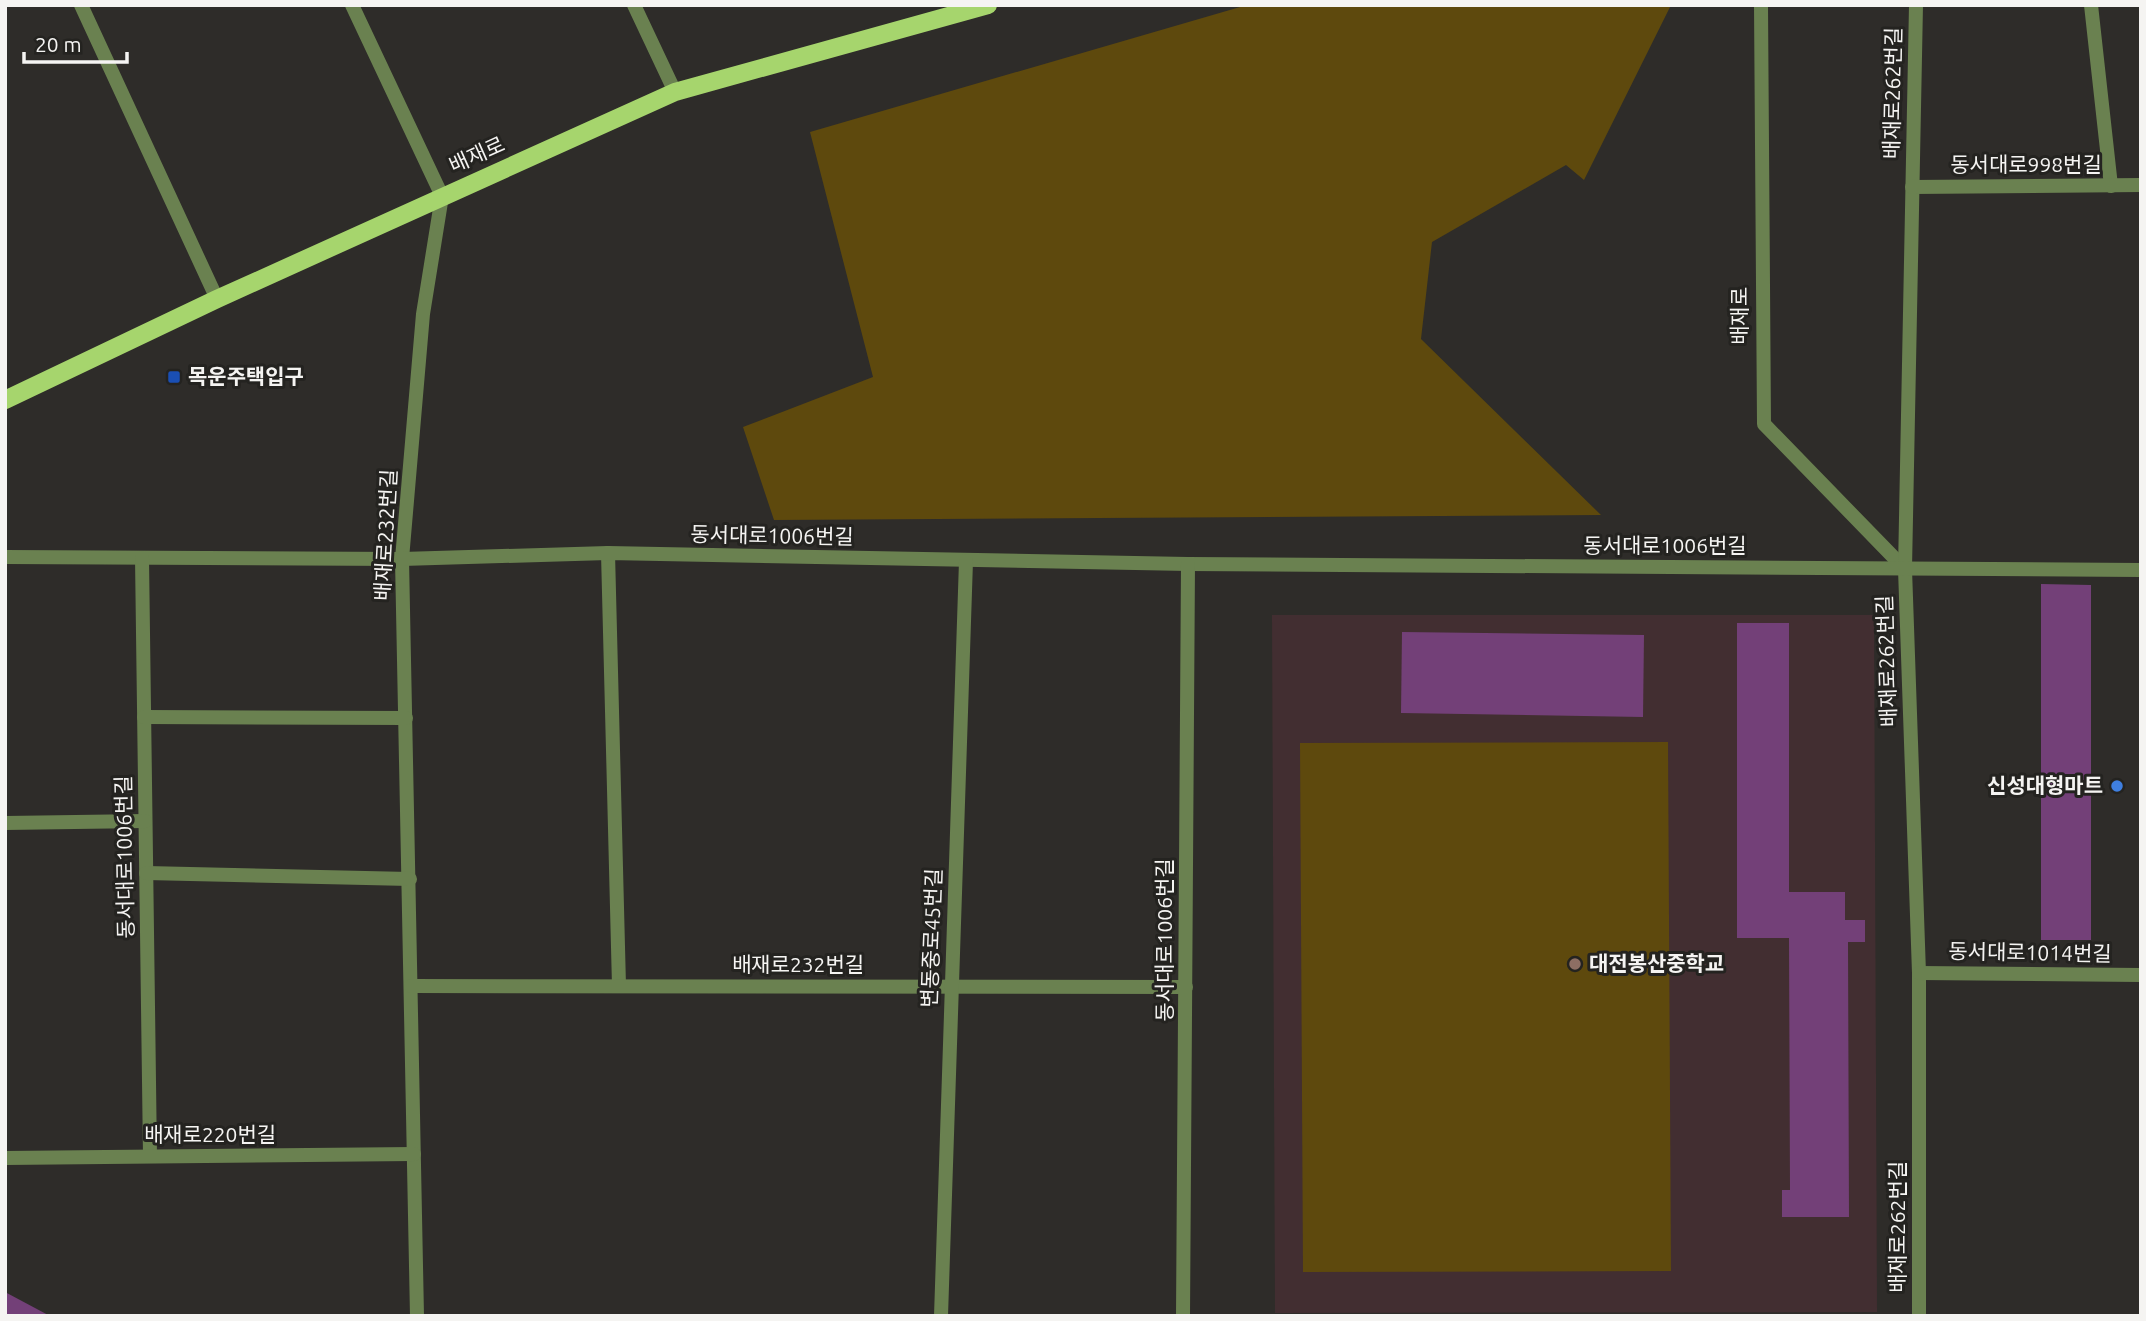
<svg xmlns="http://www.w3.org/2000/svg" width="2146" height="1321" font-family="Ubuntu,'Noto Sans KR',sans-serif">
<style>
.education{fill:#422e31}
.green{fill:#5e490d}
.building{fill:#734078}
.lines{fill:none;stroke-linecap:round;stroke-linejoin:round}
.lane{stroke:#6a8150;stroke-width:14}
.street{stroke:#6a8150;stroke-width:14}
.primary{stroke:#a6d56d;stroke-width:18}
.transit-dot{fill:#1a4fb4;stroke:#242320;stroke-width:2.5}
.shop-dot{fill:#3f7fe0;stroke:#242320;stroke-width:2.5}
.education-dot{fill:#8d6e63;stroke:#242320;stroke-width:2.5}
.labels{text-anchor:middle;stroke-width:6;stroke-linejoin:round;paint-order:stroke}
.street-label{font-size:21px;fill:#f5f4f2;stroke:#242320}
.poi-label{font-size:21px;font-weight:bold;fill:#f5f4f2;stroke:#242320;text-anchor:start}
</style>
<rect width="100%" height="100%" fill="#2e2c29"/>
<!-- education -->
<polygon class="education" points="1272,615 1874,615 1877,1312 1275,1313"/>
<!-- green -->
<g class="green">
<polygon points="1247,5 1671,5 1584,180 1566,165 1432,242 1421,339 1601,515 774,520 743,427 873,377 810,132"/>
<polygon points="1668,742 1671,1271 1303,1272 1300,743"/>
</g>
<!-- building -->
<g class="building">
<polygon points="2041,584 2091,585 2091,940 2041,940"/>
<polygon points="1737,623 1789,623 1789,892 1845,892 1845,920 1865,920 1865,942 1848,942 1849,1217 1782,1217 1782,1190 1790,1190 1789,938 1737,938"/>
<polygon points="1402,632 1644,635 1643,717 1401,713"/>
<polygon points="5,1292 50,1316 5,1316"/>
</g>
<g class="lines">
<!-- lane -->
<polyline class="lane" points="1761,5 1764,424 1905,569"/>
<!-- street -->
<g class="street">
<polyline points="81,5 217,299"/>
<polyline points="352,5 442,196 423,314 402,559 417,1316"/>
<polyline points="634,5 675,92"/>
<polyline points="1916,5 1905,569 1919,973 1919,1316"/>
<polyline points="2091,5 2111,186"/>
<polyline points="1912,187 2141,185"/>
<polyline points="608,553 619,986"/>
<polyline points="5,557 402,559 608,553 1188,564 2141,570"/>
<polyline points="142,558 150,1156"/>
<polyline points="144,717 406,718"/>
<polyline points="5,823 145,821"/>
<polyline points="146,873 410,879"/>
<polyline points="1919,973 2141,975"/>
<polyline points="411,986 1186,987"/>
<polyline points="5,1158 414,1154"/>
<polyline points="941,1316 966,561"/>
<polyline points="1183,1316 1188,564"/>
</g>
<!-- primary -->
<polyline class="primary" points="5,400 217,299 675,92 988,5"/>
</g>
<!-- markers -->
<rect class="transit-dot" x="167" y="370" width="14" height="14" rx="3.5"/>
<circle class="shop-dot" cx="2117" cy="786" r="7"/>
<circle class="education-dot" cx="1575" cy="964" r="7"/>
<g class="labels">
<!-- street labels -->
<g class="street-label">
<text transform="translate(1893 93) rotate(-89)" y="7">배재로262번길</text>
<text transform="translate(477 155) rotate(-24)" y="7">배재로</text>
<text x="2026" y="172">동서대로998번길</text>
<text transform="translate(1740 316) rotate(-90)" y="7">배재로</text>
<text transform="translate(386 535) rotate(-87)" y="7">배재로232번길</text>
<text transform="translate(772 536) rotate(1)" y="7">동서대로1006번길</text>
<text x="1665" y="553">동서대로1006번길</text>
<text transform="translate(1887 661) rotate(-92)" y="7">배재로262번길</text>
<text transform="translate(125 857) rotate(-91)" y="7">동서대로1006번길</text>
<text transform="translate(932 938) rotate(-88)" y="7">변동중로45번길</text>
<text transform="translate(1165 940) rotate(-90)" y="7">동서대로1006번길</text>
<text transform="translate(2030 953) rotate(1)" y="7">동서대로1014번길</text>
<text x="798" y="972">배재로232번길</text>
<text x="210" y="1142">배재로220번길</text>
<text transform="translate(1898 1227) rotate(-90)" y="7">배재로262번길</text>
</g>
<!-- poi labels -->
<g class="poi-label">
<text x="188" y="384">목운주택입구</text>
<text x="2103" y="793" text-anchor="end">신성대형마트</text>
<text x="1589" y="971">대전봉산중학교</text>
</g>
</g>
<!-- border -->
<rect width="2146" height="1321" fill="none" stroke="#f5f4f2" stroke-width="14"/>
<!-- scale -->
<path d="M24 52v10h103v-10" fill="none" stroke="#f5f4f2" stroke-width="3.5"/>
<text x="35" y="52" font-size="21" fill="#f5f4f2" stroke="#242320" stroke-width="5" paint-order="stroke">20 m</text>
</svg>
